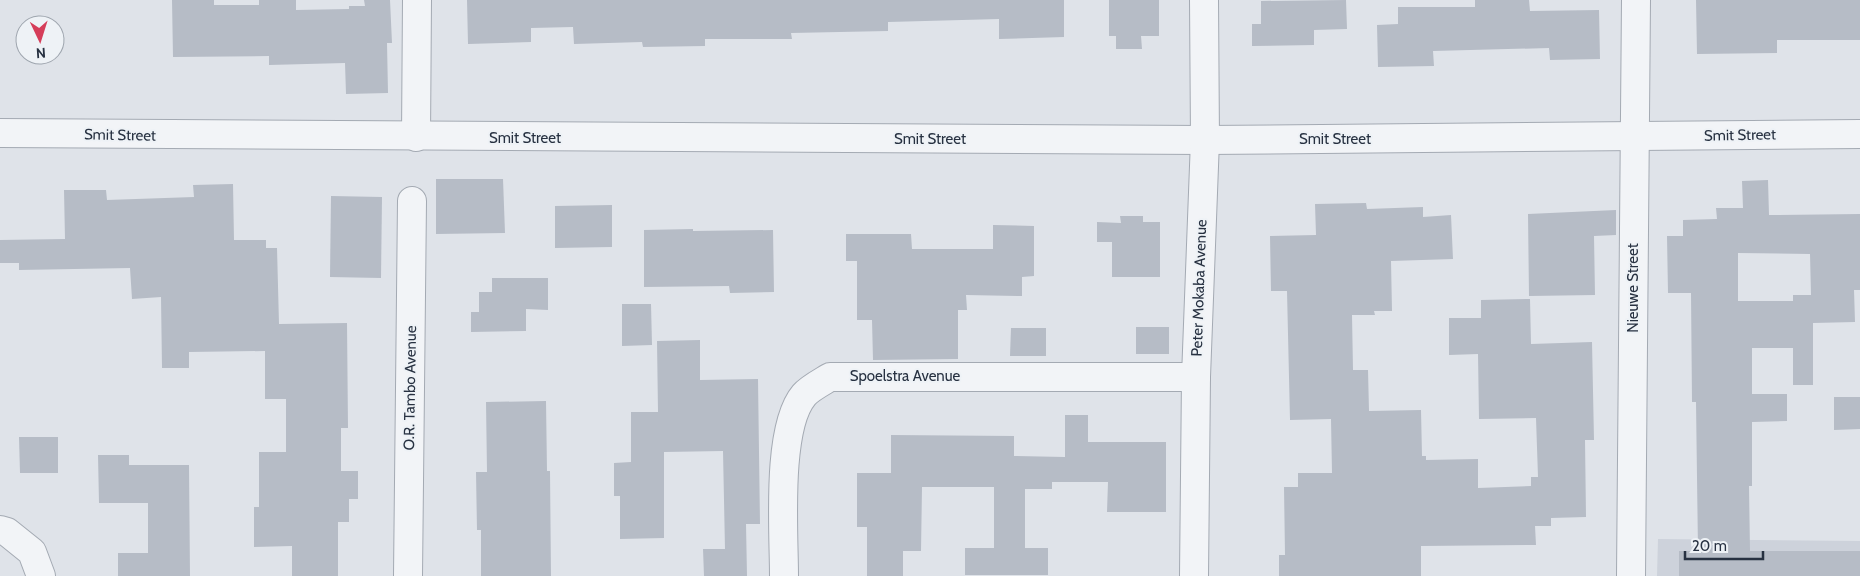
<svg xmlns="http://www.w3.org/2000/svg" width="1860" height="576" font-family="Cabin,sans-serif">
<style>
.built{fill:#cdd2db}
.building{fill:#b6bcc6;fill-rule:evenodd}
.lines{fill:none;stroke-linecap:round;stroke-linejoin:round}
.minor-casing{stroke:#a4aab3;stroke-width:30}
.minor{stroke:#f2f4f7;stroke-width:28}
.labels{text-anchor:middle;stroke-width:4;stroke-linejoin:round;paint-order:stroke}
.street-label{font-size:15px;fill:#273141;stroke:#eef2f6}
</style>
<rect width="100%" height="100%" fill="#dfe3e9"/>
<!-- built -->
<polygon class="built" points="1658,539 1860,541 1860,576 1657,576"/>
<!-- building -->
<g class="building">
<polygon points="172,0 214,0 214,5 259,5 259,0 296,0 296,10 349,9 349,6 365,6 364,0 390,0 392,43 387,43 388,93 346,94 345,63 269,65 269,56 173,57"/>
<polygon points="467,0 1064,0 1064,37 999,39 999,19 888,22 888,31 791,33 792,39 705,39 705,46 643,47 642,42 574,44 573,27 531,28 531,42 468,44"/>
<polygon points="1109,0 1159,0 1159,36 1141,36 1142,49 1116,49 1116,36 1109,36"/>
<polygon points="1346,0 1347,29 1314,30 1314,45 1252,46 1252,24 1261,24 1261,1"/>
<polygon points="1475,0 1529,0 1530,11 1599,10 1600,59 1550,60 1549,48 1433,51 1434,66 1378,67 1377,25 1398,24 1398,7 1475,7"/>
<polygon points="1696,0 1860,0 1860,40 1777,40 1777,53 1697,54"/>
<polygon points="436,179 503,179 505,233 436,234"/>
<path d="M 1768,180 L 1769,215 L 1860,214 L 1860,290 L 1854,290 L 1855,322 L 1813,323 L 1813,385 L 1793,385 L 1793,348 L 1752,348 L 1752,394 L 1787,394 L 1787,421 L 1752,422 L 1752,486 L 1749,486 L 1750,551 L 1860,551 L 1860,576 L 1679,576 L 1679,551 L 1698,551 L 1696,402 L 1692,402 L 1691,293 L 1668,293 L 1667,236 L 1683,236 L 1683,220 L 1717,219 L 1716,208 L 1743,208 L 1742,181 ZM 1738,253 L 1810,254 L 1811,295 L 1793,295 L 1793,301 L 1738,301 Z"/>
<polygon points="233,184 234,240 266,240 266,248 277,248 279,324 347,323 348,428 341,428 341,471 358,471 358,499 349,499 349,522 338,522 338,576 292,576 292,546 254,547 254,507 259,507 259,452 286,452 286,399 265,399 265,351 189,352 189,368 162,368 161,297 132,299 130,268 19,270 19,263 0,263 0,240 65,239 64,190 106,190 107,200 194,197 193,185"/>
<polygon points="331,196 382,197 381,278 330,277"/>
<polygon points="1366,203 1367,209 1423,207 1423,217 1451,215 1453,259 1391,261 1392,311 1374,311 1375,315 1352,315 1353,370 1368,370 1369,411 1421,410 1422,456 1426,456 1426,460 1478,459 1478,488 1531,486 1531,477 1538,477 1536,418 1479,419 1478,354 1449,355 1449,318 1481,318 1481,300 1530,299 1531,344 1592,342 1594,440 1585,440 1586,517 1551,518 1551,526 1535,526 1536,545 1421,546 1421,576 1279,576 1279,555 1285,555 1284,487 1298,487 1298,473 1332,473 1331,419 1290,420 1287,291 1271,291 1270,236 1316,235 1315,204"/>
<polygon points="612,205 612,247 555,248 555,206"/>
<polygon points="1616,210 1616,235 1594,236 1595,295 1529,296 1528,214"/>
<polygon points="1120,216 1143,216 1143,222 1160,222 1160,277 1112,277 1112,242 1097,242 1097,222 1121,223"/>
<polygon points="993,225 1034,226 1034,276 1022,277 1022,296 966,295 967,310 958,310 958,359 873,360 872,320 857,320 857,261 846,261 846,234 911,234 912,249 993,249"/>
<polygon points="693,229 693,231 773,230 774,292 730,293 729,286 644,287 644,230"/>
<polygon points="492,278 548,278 548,310 526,309 526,331 471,332 471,312 479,312 479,292 492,292"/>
<polygon points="622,304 651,304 652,345 622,346"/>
<rect x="1136" y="327" width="33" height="27"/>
<polygon points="1011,328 1046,328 1046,356 1010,356"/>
<polygon points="700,340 700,380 758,379 760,524 746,524 747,576 704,576 703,549 725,549 723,451 664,452 664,538 620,539 620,496 614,496 614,463 631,462 631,412 658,412 657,341"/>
<polygon points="1834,397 1860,397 1860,429 1834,430"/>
<polygon points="546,401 547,471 550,471 551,576 481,576 481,530 477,530 476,472 487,472 486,402"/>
<polygon points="1065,415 1088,415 1088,442 1166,442 1166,512 1107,512 1108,482 1052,482 1052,489 1025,489 1025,548 1048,548 1048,575 965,575 965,548 994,548 994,487 922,487 921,551 903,551 903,576 867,576 867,527 857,527 857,473 891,473 891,435 1014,436 1014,456 1065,457"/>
<polygon points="19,437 58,437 58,473 20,473"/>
<polygon points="98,455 129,455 129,465 189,465 190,576 118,576 118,553 148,553 148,503 99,503"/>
</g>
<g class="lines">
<!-- minor casing -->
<g class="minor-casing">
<g id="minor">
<polyline points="0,133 1205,140 1860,134"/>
<polyline points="416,137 417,0"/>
<polyline points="0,530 7,532 32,552 41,576"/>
<polyline points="408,576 412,201"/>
<path d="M 784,576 C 784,532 776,428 804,395 C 810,388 822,382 830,377 L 1196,377"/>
<polyline points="1194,576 1196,377 1205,140 1204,0"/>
<polyline points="1631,576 1636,0"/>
</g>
</g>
<!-- minor -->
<use href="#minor" class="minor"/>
</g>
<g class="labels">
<!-- street labels -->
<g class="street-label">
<text transform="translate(120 135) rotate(1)" y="5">Smit Street</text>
<text transform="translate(1740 135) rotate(-1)" y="5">Smit Street</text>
<text x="525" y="143">Smit Street</text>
<text x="930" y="144">Smit Street</text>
<text x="1335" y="144">Smit Street</text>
<text transform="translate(1199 288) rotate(-88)" y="5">Peter Mokaba Avenue</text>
<text transform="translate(1633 288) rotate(-90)" y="5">Nieuwe Street</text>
<text x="905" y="381">Spoelstra Avenue</text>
<text transform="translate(410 388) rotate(-89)" y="5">O.R. Tambo Avenue</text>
</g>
</g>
<!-- north arrow -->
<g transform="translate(40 40) rotate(176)"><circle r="24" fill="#eef2f6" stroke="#9ea5ae"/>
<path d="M0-4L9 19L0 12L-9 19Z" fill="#d53d59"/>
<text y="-8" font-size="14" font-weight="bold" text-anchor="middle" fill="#273141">N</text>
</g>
<!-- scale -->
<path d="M1685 551v8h78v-8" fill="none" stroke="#273141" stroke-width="2.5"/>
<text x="1692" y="551" font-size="15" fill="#273141" stroke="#eef2f6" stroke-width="4" paint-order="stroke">20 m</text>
</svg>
